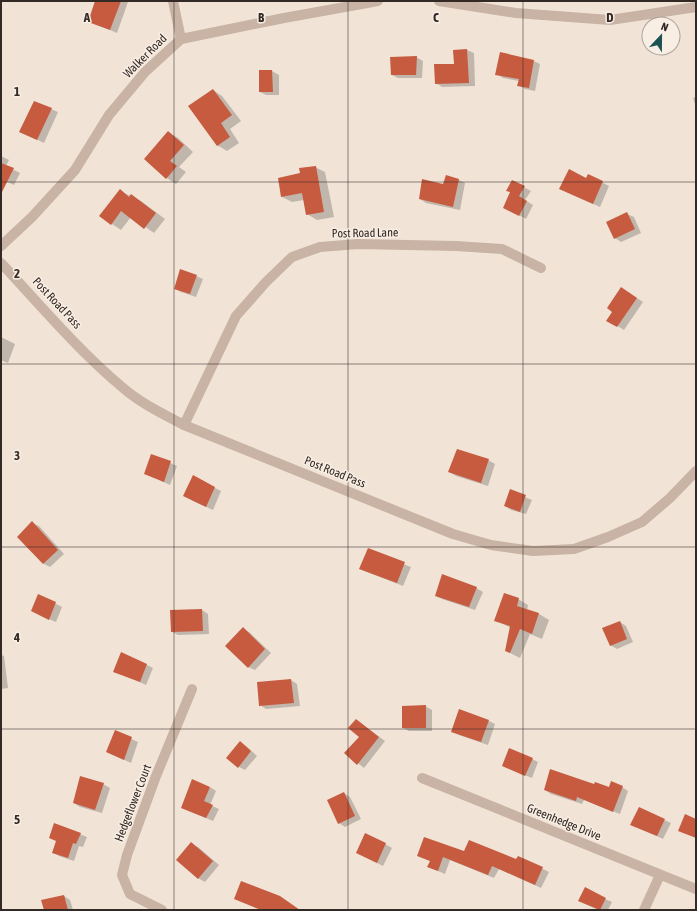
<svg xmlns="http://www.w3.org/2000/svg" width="697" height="911" font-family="'Asap Condensed',sans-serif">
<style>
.shadow{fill:#0003}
.building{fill:#c65b40}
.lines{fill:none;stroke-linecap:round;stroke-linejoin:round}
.street{stroke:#c8b3a4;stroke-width:10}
.grid{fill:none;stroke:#332925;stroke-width:1;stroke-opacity:0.55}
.labels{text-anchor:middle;stroke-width:3;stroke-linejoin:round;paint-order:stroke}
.street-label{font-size:12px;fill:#332925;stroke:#f9eee3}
.grid-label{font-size:13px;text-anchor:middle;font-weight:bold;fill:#332925;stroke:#f9eee3;stroke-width:3;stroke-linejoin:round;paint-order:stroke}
</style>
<rect width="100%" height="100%" fill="#f1e4d7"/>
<!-- shadow -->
<g class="shadow">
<polygon points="96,1 128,2 117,33 89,21"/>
<polygon points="467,50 474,53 475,86 442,87 436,83 455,65 454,51"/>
<polygon points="501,53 534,61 540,64 535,91 525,89 518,85 519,81 503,78 497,74"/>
<polygon points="416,57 423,61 422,78 398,78 392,75"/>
<polygon points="260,71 272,71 279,75 279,95 266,95 260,92"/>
<polygon points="213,90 222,96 241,121 230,129 239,143 227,151 217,145"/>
<polygon points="696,97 696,107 693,98"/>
<polygon points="51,109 58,112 44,143 27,135"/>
<polygon points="168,132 178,138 193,152 179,167 186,172 176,184 167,178"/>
<polygon points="1,156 9,160 6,166 20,173 14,185 1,179"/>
<polygon points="315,167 325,172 334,217 317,220 307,214 304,200 292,202 282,197 301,174"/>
<polygon points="588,175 609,186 600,207 567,192 586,179"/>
<polygon points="459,180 465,183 460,210 426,203 420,199 444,185"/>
<polygon points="513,181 531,191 525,200 533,205 526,219 504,207 511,193"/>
<polygon points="120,191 141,201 165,219 154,233 131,217 121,230 100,216"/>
<polygon points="627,214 634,217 641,233 621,242 615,238"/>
<polygon points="196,276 203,279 196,297 181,292 175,289"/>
<polygon points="628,292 643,302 624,330 608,320"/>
<polygon points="1,337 15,344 8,363 1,360"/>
<polygon points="152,455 177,466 170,485 146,474"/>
<polygon points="488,460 495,464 488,486 456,476 449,472"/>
<polygon points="193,477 221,491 213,510 191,500"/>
<polygon points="510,491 532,500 526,514 511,510 505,506"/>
<polygon points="32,523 39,526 64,554 50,567 44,564 18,537"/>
<polygon points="368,550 411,567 403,586 367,572 361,568"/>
<polygon points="476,588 483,592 475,610 442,599 436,596"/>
<polygon points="39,595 62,607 56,622 39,615"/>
<polygon points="518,599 528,605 527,610 539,614 549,620 542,639 530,634 520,658 506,651 511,628 495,620"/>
<polygon points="202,610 208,614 209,634 178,635 172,632"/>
<polygon points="620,622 626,626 633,642 617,649 610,645"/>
<polygon points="243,629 249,632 271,653 255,670 248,667"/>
<polygon points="1,655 4,656 8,688 1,689"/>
<polygon points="147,665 153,668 146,685 115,671"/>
<polygon points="291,680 297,684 300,706 266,709 260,705"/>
<polygon points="425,706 432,710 432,731 409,731 403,728"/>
<polygon points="356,720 385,741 364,768 345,753 360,737"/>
<polygon points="489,721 495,724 488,745 459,735 453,731"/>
<polygon points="115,731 138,742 131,763 107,752"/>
<polygon points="240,742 246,746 257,756 245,770 239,767"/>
<polygon points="532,759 538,762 532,778 509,769"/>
<polygon points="103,784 110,788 102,813 80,807 74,803"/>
<polygon points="594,785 610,789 622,787 628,791 620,814 584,800 582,804 551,794 545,790"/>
<polygon points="210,787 216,791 210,805 219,809 213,821 189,811"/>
<polygon points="344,793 350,797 361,819 345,827 339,823"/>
<polygon points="664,820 671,823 663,839 632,825"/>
<polygon points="55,824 87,837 83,847 79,846 74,861 59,856 53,852 57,841"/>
<polygon points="191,844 198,847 219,865 205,882 198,878"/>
<polygon points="385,844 392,848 383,866 357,853"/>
<polygon points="465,853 517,861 519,857 549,872 541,888 499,869 494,878 450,860 445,874 428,867 431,861 425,859"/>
<polygon points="64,896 70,900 73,910 45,910"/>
<polygon points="605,899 612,902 608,910 598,910 579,901"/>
</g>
<!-- building -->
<g class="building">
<polygon points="95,1 121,1 110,30 88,22"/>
<polygon points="467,49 469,83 435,84 434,64 454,64 453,50"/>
<polygon points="500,52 534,60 529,88 517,86 519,79 495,75"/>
<polygon points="417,56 416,75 391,75 390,57"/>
<polygon points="259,70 272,70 273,92 259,92"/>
<polygon points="213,89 232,115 221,123 230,137 217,146 188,106"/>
<polygon points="34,101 52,108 37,140 19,132"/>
<polygon points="168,131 184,145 170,161 177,166 166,179 144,159"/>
<polygon points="1,163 14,168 1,194"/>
<polygon points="316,166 324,212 306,215 302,193 281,197 278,178 300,173 299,168"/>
<polygon points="569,169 586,178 588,174 603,181 593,204 559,189"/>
<polygon points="446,175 459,179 453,207 419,199 422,179 443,184"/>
<polygon points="512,180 525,186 519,196 527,201 519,216 503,208 510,192 506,191"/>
<polygon points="120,189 129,197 131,194 156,213 144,229 121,211 111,225 99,216"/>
<polygon points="627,212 635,229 614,239 606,222"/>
<polygon points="180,269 197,275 190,294 174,289"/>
<polygon points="621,287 637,298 617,327 606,321 612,312 607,308"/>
<polygon points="457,449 489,459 481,483 448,472"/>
<polygon points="151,454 171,461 164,482 144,474"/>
<polygon points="193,475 215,487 206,507 183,496"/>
<polygon points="510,489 526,495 520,512 504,506"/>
<polygon points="32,521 58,550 43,564 17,537"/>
<polygon points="368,548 405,562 397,583 359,569"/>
<polygon points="442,574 477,587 469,607 435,596"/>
<polygon points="504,593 519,598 517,606 539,613 532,634 520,629 510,653 505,651 510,626 494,621"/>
<polygon points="38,594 56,602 49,620 31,611"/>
<polygon points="202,609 203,631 171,632 170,610"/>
<polygon points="620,621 627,639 610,646 602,628"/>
<polygon points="243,627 265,649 248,668 225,646"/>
<polygon points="121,652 147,664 140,682 113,672"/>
<polygon points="291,679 294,703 259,706 257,682"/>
<polygon points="426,705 426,728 402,728 402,706"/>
<polygon points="459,709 489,720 481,742 451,732"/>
<polygon points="356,719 379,737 357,765 344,753 359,737 348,728"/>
<polygon points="115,730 132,737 124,760 106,752"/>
<polygon points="240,741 251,751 238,768 226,758"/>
<polygon points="509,748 533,758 525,776 502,766"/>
<polygon points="550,769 594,784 595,782 609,787 611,781 623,786 613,812 577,797 576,801 544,790"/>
<polygon points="80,776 104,783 95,810 73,803"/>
<polygon points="192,779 210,787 204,801 213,805 206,818 181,808"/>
<polygon points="344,792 355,816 338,824 327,800"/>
<polygon points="639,807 665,819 657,836 630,825"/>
<polygon points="685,814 696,819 696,838 678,831"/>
<polygon points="54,823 81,833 76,844 73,843 68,858 52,853 56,841 49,838"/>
<polygon points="365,833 386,843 377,863 356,853"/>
<polygon points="424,837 464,851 469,840 516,859 518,856 543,867 535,885 492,866 488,875 443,857 438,871 427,867 430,861 417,856"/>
<polygon points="191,842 213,861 198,879 176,860"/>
<polygon points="241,881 280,896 300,910 261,910 234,899"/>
<polygon points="585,887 606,898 600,910 578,901"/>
<polygon points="64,895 68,910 44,910 41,900"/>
</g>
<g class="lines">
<!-- street -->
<g class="street">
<polyline points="173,1 181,39"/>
<polyline points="439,1 516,13 610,20 696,7"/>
<polyline points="1,246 32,217 75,170 109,115 145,72 181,39 284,18 378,1"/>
<path d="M 1,263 C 39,304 79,351 122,387 C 140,403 163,414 184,425 L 453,534 L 491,545 L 533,551 L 574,549 L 608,537 L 642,522 L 670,498 L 696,471"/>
<polyline points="184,425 236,316 266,282 292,257 320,247 358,244 456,246 502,249 541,268"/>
<polyline points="422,778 696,889"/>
<polyline points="162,910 130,894 122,875 127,855 156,776 192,689"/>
<polyline points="644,910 660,875"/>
</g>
</g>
<!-- grid -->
<path class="grid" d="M 174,1 L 174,910M 348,1 L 348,910M 523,1 L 523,910M 1,182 L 696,182M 1,364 L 696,364M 1,547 L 696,547M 1,729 L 696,729"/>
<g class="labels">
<!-- street labels -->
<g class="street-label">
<text transform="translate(145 56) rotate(-45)" y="4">Walker Road</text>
<text transform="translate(365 233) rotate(-1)" y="4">Post Road Lane</text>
<text transform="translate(57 303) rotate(47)" y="4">Post Road Pass</text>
<text transform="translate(335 472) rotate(22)" y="4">Post Road Pass</text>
<text transform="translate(133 803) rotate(-69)" y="4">Hedgeflower Court</text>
<text transform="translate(564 822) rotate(22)" y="4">Greenhedge Drive</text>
</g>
</g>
<g class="grid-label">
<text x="87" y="22">A</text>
<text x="261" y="22">B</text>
<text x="436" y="22">C</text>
<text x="610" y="22">D</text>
<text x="17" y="96">1</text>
<text x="17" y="278">2</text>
<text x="17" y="460">3</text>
<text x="17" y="642">4</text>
<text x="17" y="824">5</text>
</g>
<!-- border -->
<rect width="697" height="911" fill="none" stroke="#332925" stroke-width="4"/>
<!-- north arrow -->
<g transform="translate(661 36) rotate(22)"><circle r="19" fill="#f9eee3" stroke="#aa9f97"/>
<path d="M0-3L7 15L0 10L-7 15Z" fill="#1b5354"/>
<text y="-6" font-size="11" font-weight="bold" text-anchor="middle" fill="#332925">N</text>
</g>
</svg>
